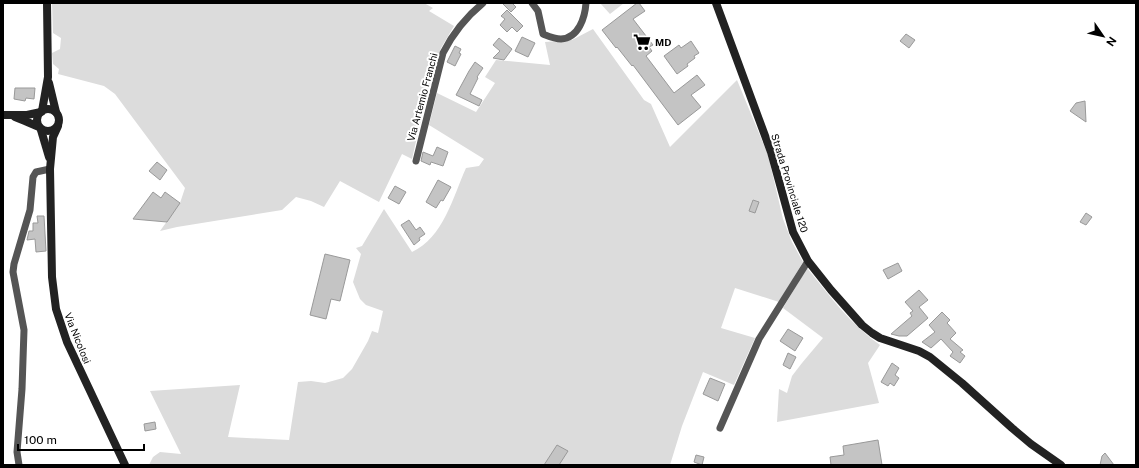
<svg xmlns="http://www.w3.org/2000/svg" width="1139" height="468" font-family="'Public Sans',sans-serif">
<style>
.green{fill:#dcdcdc}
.building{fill:#c4c4c4;stroke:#999}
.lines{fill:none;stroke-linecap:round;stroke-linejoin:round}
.street{stroke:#555;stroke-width:7}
.secondary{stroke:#222;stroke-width:8}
.labels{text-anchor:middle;stroke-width:4;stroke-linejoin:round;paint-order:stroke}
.poi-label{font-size:10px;font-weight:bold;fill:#000;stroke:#fff;text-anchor:start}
.street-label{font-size:10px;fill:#000;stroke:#fff}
</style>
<rect width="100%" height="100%" fill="#fff"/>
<!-- green -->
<g class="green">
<polygon points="52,3 424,3 433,8 429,11 454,26 441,48 428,89 412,159 402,154 379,202 340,181 324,207 311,201 296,197 282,210 177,227 160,231 180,203 185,188 115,94 104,86 58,74 59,69 53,64 52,53 60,49 61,38 53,33"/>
<polygon points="600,3 624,3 610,14"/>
<path d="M 593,29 L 644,100 L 651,104 L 670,147 L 737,80 L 768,155 L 783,219 L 792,242 L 803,262 L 779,302 L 735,288 L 721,328 L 755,338 L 734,385 L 703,372 L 682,426 L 670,465 L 149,465 L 153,457 L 160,452 L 181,454 L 150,391 L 240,385 L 228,437 L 289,440 L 298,382 L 311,381 L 325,383 L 343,378 L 352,369 L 368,341 L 372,331 L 378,333 L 383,311 L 366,305 L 360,299 L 353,282 L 361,254 L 356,248 L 362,246 L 384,209 L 412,252 C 443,238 453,197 466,168 L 479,166 L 484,159 L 429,125 L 437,93 L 476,112 L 495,83 L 485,77 L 496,60 L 550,65 L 545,42 L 572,40 Z"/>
<path d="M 807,268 C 829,295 851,325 880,345 L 868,363 L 879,403 L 777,422 L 779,389 L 787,393 L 792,376 L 802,363 L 823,338 L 783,308 Z"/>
</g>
<!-- building -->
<g class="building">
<polygon points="502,3 512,3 516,7 511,12"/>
<polygon points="637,3 639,3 645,11 633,19 653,45 649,47 652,51 646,56 674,93 697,75 705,85 691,95 701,107 678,125 633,65 632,66 617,47 616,48 602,30"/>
<polygon points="507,10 523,26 517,32 512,27 507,32 500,25 505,19 501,16"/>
<polygon points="906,34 915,40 909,48 900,41"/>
<polygon points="522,37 535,43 528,57 515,51"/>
<polygon points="499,38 512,49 504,60 493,58 500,51 493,45"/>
<polygon points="691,41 699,53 694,56 695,58 687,64 688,66 677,74 664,56 679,45 681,48"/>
<polygon points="455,46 461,49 459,53 461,54 455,66 447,62"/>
<polygon points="475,62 483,68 477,77 478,78 470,94 482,100 479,106 456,95 469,71"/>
<polygon points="15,88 35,88 34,99 26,98 25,101 14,99"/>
<polygon points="1085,101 1086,122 1070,111 1076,103"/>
<polygon points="437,147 448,152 443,166 431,162 430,165 421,161 423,152 433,156"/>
<polygon points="157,162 167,170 160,180 149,171"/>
<polygon points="438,180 451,187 443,201 441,200 436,208 426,202"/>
<polygon points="395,186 406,192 399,204 388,198"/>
<polygon points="153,192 161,198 165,192 180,203 167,222 133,219"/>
<polygon points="753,200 759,202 755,213 749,211"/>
<polygon points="1086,213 1092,217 1086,225 1080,222"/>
<polygon points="37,216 44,216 46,251 36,252 35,239 27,240 29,231 33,231 33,223 38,223"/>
<polygon points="409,220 416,230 420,227 425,234 419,238 420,240 414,245 401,225"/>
<polygon points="325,254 350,260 340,301 331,299 326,319 310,315"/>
<polygon points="898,263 902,271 888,279 883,270"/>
<polygon points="919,290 928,300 919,307 928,318 907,336 899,336 891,334 912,316 910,313 913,311 905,302"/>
<polygon points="942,312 950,320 947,323 956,333 950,339 963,350 960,352 965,356 960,363 950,356 953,352 941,339 931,348 922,342 935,332 929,325"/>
<polygon points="788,329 803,338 795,351 780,341"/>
<polygon points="788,353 796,357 790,369 783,365"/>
<polygon points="892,363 899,368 895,375 899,378 894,386 890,383 888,386 881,382"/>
<polygon points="710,378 725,384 718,401 703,394"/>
<polygon points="155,422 156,429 145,431 144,424"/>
<polygon points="878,440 882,465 831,465 830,457 844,455 843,446"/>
<polygon points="557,445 568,451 559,465 544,465"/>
<polygon points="1105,453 1114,465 1100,465 1102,456"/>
<polygon points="696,455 704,457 702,465 694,462"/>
</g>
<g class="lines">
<!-- street -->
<g class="street">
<path d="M 532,3 L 538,11 L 543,34 C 548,36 555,39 561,39 C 579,38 585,17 586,3"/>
<path d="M 416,161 L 443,53 C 453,33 466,17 483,3"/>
<polyline points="720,428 759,339 808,261"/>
<polyline points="19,465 17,452 22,389 24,330 13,272 14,264 30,210 33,177 36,172 50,169"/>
</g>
<!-- secondary -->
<g class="secondary">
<polyline points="716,3 771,152 793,232 808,261 831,290 862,325 872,333 880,338 919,351 930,357 962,383 1012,428 1031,444 1061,465"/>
<polyline points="49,83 56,112"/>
<circle cx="48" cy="120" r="11"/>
<polyline points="42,111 48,77 47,3"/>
<polyline points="3,115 27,115 41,112"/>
<polyline points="15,117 25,121 39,127"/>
<polyline points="58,126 53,137 50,169 52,277 56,309 67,342 125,465"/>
<polyline points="41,130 49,157"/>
</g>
</g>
<!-- icons -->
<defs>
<g id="supermarket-bare" transform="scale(1.38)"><path d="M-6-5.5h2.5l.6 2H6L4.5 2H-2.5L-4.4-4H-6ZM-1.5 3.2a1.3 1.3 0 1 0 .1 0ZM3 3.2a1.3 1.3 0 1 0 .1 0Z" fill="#000" stroke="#fff" stroke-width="2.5" paint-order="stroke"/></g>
</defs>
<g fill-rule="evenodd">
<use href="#supermarket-bare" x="642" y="42"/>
</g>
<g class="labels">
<!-- poi labels -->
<g class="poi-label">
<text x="655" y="46">MD</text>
</g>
<!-- street labels -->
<g class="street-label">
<text transform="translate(422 97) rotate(-75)" y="4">Via Artemio Franchi</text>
<text transform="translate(790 183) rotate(73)" y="4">Strada Provinciale 120</text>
<text transform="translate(78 338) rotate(68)" y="4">Via Nicolosi</text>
</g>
</g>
<!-- border -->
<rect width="1139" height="468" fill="none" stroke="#000000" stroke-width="8"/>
<!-- north arrow -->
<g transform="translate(1103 36) rotate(124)" stroke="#ffffff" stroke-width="3" paint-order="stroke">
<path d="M0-3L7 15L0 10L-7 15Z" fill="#000000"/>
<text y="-6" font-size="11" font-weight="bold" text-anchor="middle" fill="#000000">N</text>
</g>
<!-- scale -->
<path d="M18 444v6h126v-6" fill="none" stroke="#000000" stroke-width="2"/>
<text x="24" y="444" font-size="12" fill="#000000" stroke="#ffffff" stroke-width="3" paint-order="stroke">100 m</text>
</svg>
